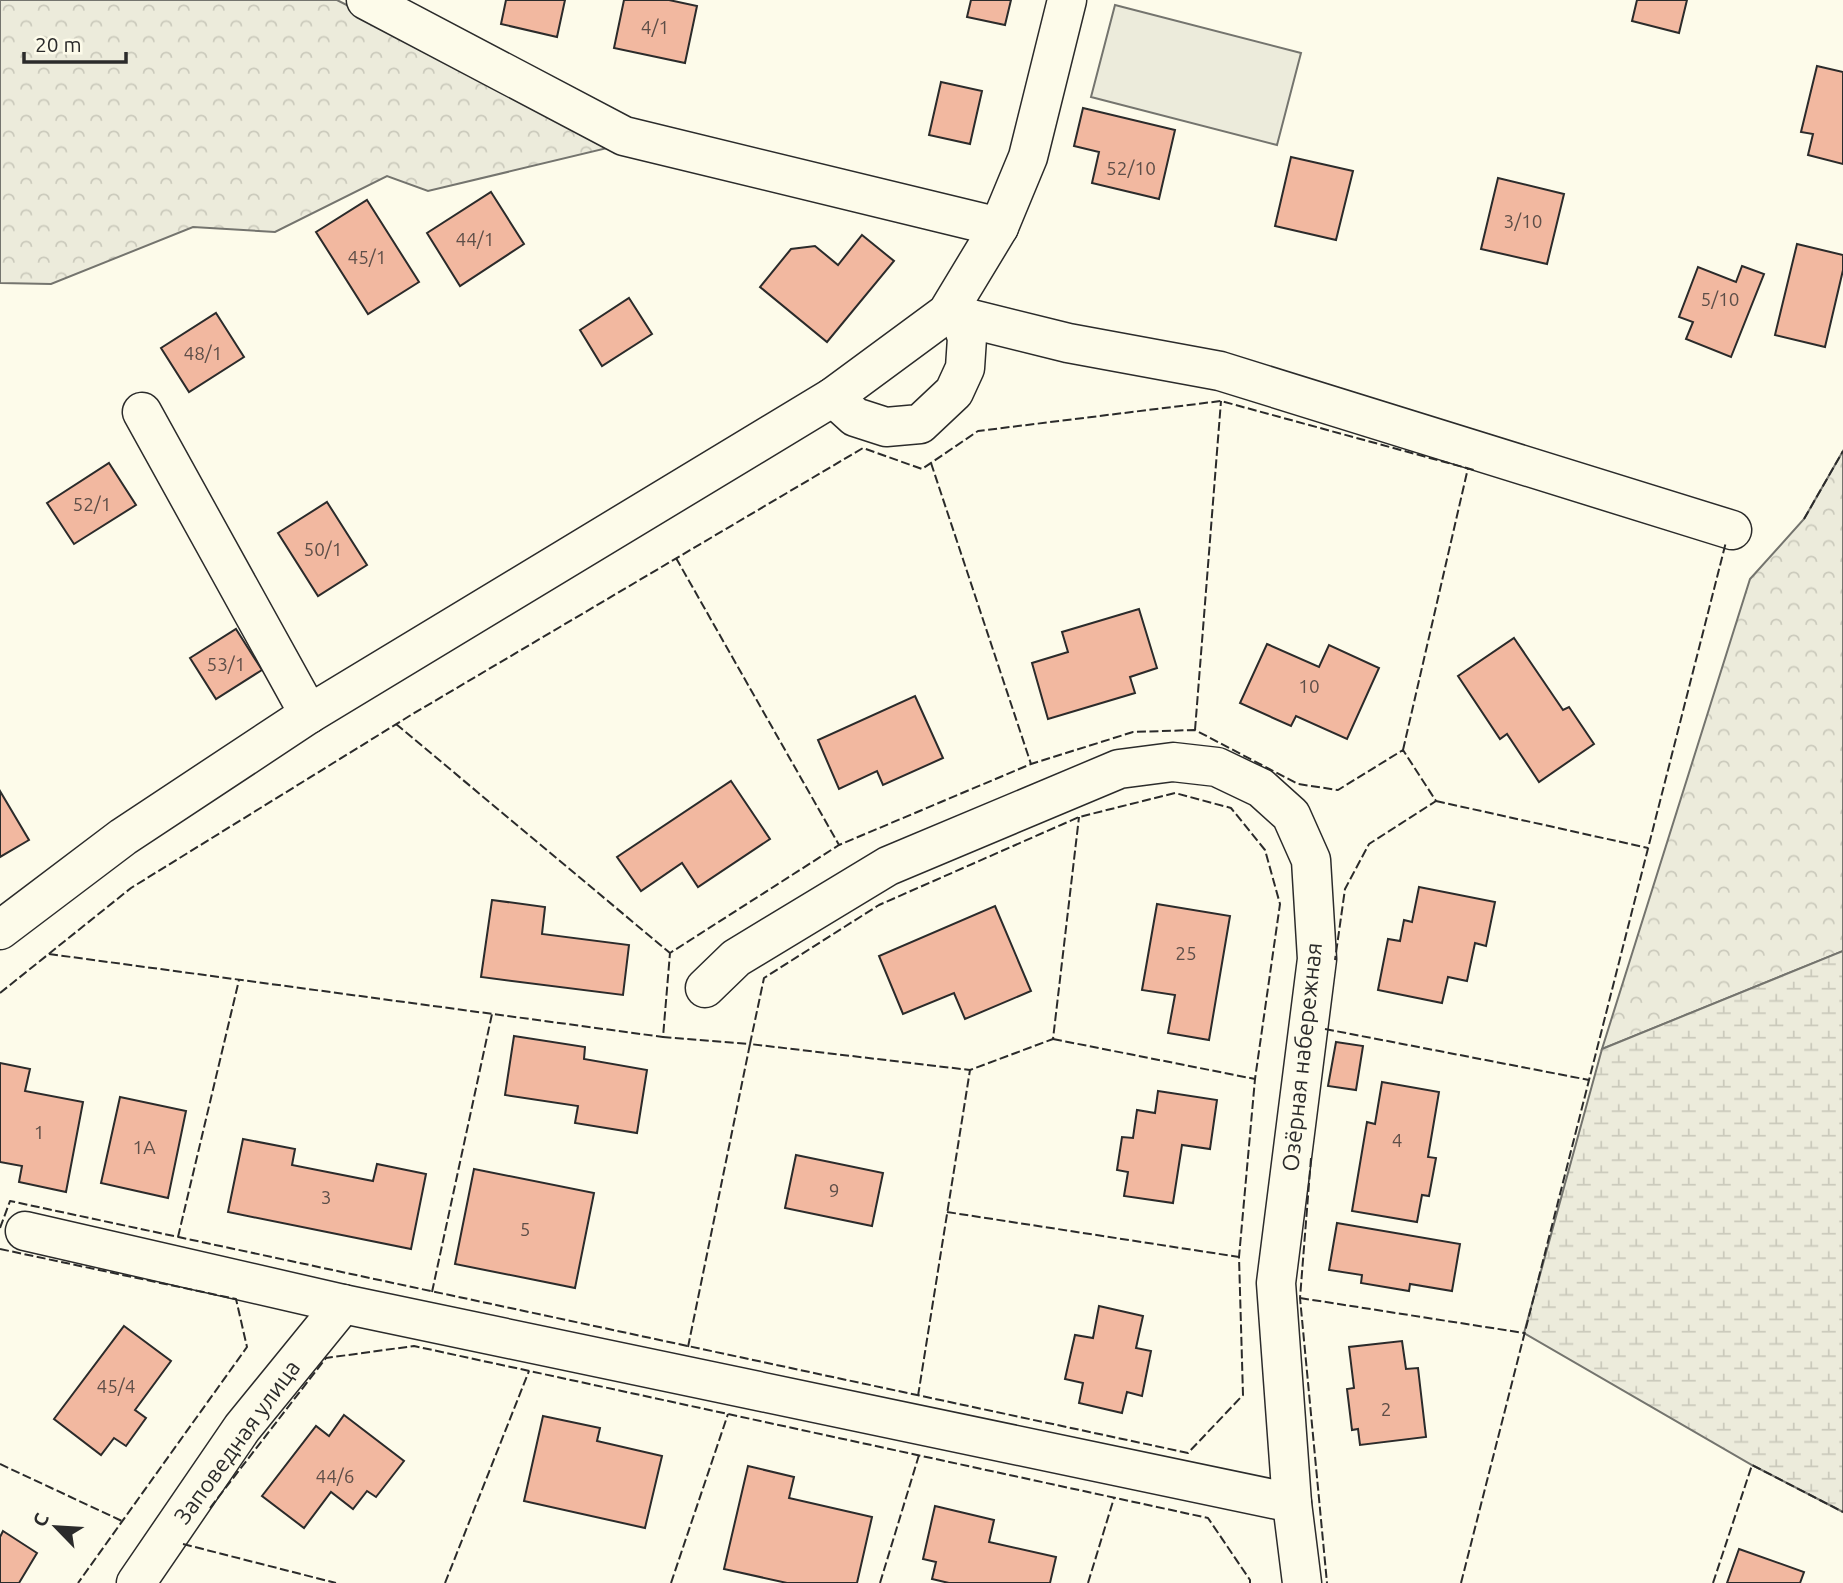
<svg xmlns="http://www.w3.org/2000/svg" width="1843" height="1583" font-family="Ubuntu,sans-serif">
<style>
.forest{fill:url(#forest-crowns);stroke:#74746e;stroke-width:2}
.wetland{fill:url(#wetland-marsh);stroke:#74746e;stroke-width:2}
.pitch{fill:#ecebdb;stroke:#74746e;stroke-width:2}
.building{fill:#f2b8a0;stroke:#2b2b2b;stroke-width:2}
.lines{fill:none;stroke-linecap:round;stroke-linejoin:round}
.minor-casing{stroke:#2b2b2b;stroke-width:41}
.minor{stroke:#fdfbea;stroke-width:38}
.fence{stroke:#2b2b2b;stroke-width:2;stroke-dasharray:9 3.5;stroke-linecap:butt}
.labels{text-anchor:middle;stroke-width:5;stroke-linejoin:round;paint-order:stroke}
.number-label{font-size:19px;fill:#5d4e48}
.street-label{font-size:23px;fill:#2b2b2b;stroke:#fdfbea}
</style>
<defs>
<pattern id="forest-crowns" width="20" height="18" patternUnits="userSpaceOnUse" patternTransform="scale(1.75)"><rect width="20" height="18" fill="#ecebdb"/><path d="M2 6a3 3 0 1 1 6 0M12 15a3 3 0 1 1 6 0" fill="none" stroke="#cbcabc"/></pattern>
<pattern id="wetland-marsh" width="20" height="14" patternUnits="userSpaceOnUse" patternTransform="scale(1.75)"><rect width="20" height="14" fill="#ecebdb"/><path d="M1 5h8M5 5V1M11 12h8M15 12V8" fill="none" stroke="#cbcabc"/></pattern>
</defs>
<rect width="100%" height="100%" fill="#fdfbea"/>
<!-- forest -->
<g class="forest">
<polygon points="0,0 337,0 620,145 428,191 387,176 275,232 193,227 51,284 0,283"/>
<polygon points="1843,451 1843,951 1602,1049 1750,579 1804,519"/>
</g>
<!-- wetland -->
<polygon class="wetland" points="1843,951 1843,1512 1752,1465 1524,1333 1602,1049"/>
<!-- pitch -->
<polygon class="pitch" points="1115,5 1301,53 1277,145 1091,97"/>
<!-- building -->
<g class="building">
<polygon points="506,0 565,0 557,37 501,24"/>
<polygon points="624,0 669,0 697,6 685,63 614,48"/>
<polygon points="971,0 1011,0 1005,25 967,17"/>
<polygon points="1637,0 1687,0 1679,33 1632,21"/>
<polygon points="1817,66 1843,72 1843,164 1808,155 1813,134 1801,132"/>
<polygon points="941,82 982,91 970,144 929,135"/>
<polygon points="1083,108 1175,130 1159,199 1092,183 1099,152 1074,146"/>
<polygon points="1291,157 1353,171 1336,240 1275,226"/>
<polygon points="1498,178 1564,194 1547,264 1481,249"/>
<polygon points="491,192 524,244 460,286 427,233"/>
<polygon points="367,200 419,282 368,314 316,232"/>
<polygon points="862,235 894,261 827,342 760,287 791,249 815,246 838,265"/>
<polygon points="1797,244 1843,255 1843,270 1825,347 1775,335"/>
<polygon points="1742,266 1764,274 1731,357 1686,339 1693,322 1679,317 1698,267 1736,282"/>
<polygon points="629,298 652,334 602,366 580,330"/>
<polygon points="216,313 244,357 189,392 161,348"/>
<polygon points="109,463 136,505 74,544 47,503"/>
<polygon points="327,502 367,565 318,596 278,533"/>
<polygon points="1139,609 1157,668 1130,677 1135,693 1048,719 1032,663 1068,652 1062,632"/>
<polygon points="236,629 262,670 216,699 190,658"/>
<polygon points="1514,638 1563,710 1569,707 1594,744 1539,782 1507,734 1500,739 1458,676"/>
<polygon points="1267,644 1319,667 1329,645 1379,668 1347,739 1296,716 1291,726 1240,703"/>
<polygon points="915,696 943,758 883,785 877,771 839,789 818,740"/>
<polygon points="731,781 770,839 698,887 682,863 641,891 617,857"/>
<polygon points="0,791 29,840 0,857"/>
<polygon points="1419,887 1495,902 1486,946 1475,943 1467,981 1448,977 1442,1003 1378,990 1388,939 1400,941 1404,920 1412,922"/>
<polygon points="492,900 545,907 542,934 629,945 623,995 481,977"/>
<polygon points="1157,904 1230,916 1209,1040 1168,1033 1175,995 1142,990"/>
<polygon points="995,906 1031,991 965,1019 954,993 903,1014 879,956"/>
<polygon points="514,1036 585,1047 584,1059 647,1070 637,1133 575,1123 578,1106 505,1095"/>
<polygon points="1336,1042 1363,1046 1356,1090 1328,1086"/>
<polygon points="0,1063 30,1069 25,1091 83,1102 66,1192 19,1182 22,1166 0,1162"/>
<polygon points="1382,1082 1439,1092 1428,1157 1436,1158 1429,1196 1422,1195 1417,1222 1352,1211 1367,1122 1375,1124"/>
<polygon points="1158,1091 1217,1100 1210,1149 1182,1145 1173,1203 1124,1196 1128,1172 1117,1170 1122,1137 1133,1138 1137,1110 1155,1113"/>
<polygon points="120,1097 186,1111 168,1198 101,1183"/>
<polygon points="243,1139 295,1149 292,1165 373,1181 377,1164 426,1174 411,1249 228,1212"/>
<polygon points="796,1155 883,1173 872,1226 785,1208"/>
<polygon points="474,1169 594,1193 575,1288 455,1264"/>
<polygon points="1337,1223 1460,1244 1452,1291 1410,1284 1409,1291 1361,1283 1362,1275 1329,1270"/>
<polygon points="1099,1306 1143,1316 1136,1348 1151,1351 1142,1396 1127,1392 1122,1413 1079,1403 1083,1383 1065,1379 1075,1335 1093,1338"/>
<polygon points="124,1326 171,1361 135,1410 146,1418 126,1446 114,1438 101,1455 54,1419"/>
<polygon points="1402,1341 1406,1369 1418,1368 1426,1437 1360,1445 1358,1429 1352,1430 1347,1389 1354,1388 1349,1347"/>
<polygon points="344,1415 404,1461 376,1497 367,1491 353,1509 331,1492 304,1528 262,1496 316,1426 329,1436"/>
<polygon points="543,1416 600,1428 597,1441 662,1456 645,1528 524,1501"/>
<polygon points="748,1466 794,1477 789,1498 872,1517 857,1583 787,1583 724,1569"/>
<polygon points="935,1506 994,1520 989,1542 1056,1557 1050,1583 949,1583 932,1579 936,1562 923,1559"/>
<polygon points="3,1531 37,1553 19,1583 0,1583 0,1537"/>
<polygon points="1739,1549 1804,1572 1800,1583 1727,1583"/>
</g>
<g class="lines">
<!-- minor casing -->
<g class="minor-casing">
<g id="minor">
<polyline points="366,0 624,136 999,227"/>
<polyline points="947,313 1068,343 1220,371 1732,530"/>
<polyline points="833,397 855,417 886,427 920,424 954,392 965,368 967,338 960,317"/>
<polyline points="142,412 309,714"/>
<polyline points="0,930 123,837 309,714 833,397 947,313 999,227 1028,157 1067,0"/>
<polyline points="705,988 736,958 888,866 1119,769 1173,762 1217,767 1261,788 1291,815 1311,860 1317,959 1276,1283 1292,1503 1302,1583"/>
<polyline points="25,1231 343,1304 1292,1503"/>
<polyline points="136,1583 242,1428 343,1304"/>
</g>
</g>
<!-- minor -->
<use href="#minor" class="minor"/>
<!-- fence -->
<g class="fence">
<polyline points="931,463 1031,764"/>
<polyline points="1804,519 1843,451"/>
<polyline points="676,558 839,845"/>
<polyline points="396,724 670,953"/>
<polyline points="1195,730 1221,401"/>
<polyline points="1403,750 1468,468"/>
<polyline points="1436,801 1648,848"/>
<polyline points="49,954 663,1037"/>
<polyline points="0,993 131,888 411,715 863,448 922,469 978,431 1221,401 1474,470"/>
<polyline points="1325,1029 1589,1080"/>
<polyline points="1053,1039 1255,1079"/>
<polyline points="1311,1158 1300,1298 1327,1583"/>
<polyline points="947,1212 1239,1257"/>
<polyline points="0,1228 10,1201 1188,1453 1243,1395 1239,1257 1255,1079 1280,904 1265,850 1231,808 1175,793 1079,817 879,905 764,978 750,1044 663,1037 670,953 839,845 1031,764 1133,732 1195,730 1298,784 1338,790 1403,750 1436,801 1369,844 1345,889 1335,960"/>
<polyline points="178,1237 239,980"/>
<polyline points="0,1249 236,1299 247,1347 78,1583"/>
<polyline points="432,1292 492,1014"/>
<polyline points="1300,1298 1524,1333"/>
<polyline points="688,1347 750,1044 970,1070 1053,1039 1079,817"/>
<polyline points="918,1396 970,1070"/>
<polyline points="0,1464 122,1521"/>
<polyline points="210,1508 326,1358 414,1346 1208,1518 1250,1580 1250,1583"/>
<polyline points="183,1544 336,1583"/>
<polyline points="445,1583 529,1371"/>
<polyline points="671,1583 728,1414"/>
<polyline points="880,1583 919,1455"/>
<polyline points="1088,1583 1114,1498"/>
<polyline points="1461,1583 1726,542"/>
<polyline points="1713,1583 1752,1465 1843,1512"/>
</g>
</g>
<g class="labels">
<!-- number labels -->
<g class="number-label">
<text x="655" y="34">4/1</text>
<text x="1131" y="175">52/10</text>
<text x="1523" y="228">3/10</text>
<text x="475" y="246">44/1</text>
<text x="367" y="264">45/1</text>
<text x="1720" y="306">5/10</text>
<text x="203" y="360">48/1</text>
<text x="92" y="511">52/1</text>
<text x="323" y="556">50/1</text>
<text x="226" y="671">53/1</text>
<text x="1309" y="693">10</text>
<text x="1186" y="960">25</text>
<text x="39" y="1139">1</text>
<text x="1397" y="1147">4</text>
<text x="144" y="1154">1А</text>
<text x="834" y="1197">9</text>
<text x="326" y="1204">3</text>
<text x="525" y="1236">5</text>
<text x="116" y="1393">45/4</text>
<text x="1386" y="1416">2</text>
<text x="335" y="1483">44/6</text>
</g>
<!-- street labels -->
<g class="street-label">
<text transform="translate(1302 1057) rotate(-84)" y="8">Озёрная набережная</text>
<text transform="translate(237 1442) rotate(-54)" y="8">Заповедная улица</text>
</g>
</g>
<!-- north arrow -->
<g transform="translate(56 1527) rotate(295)" stroke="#fdfbea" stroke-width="5" paint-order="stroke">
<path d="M0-5L12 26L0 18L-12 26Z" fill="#2b2b2b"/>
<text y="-10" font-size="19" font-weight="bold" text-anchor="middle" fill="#2b2b2b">С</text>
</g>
<!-- scale -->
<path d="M24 52v10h102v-10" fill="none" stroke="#2b2b2b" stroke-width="3.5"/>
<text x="35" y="52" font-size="21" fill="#2b2b2b" stroke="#fdfbea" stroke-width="5" paint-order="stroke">20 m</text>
</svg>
